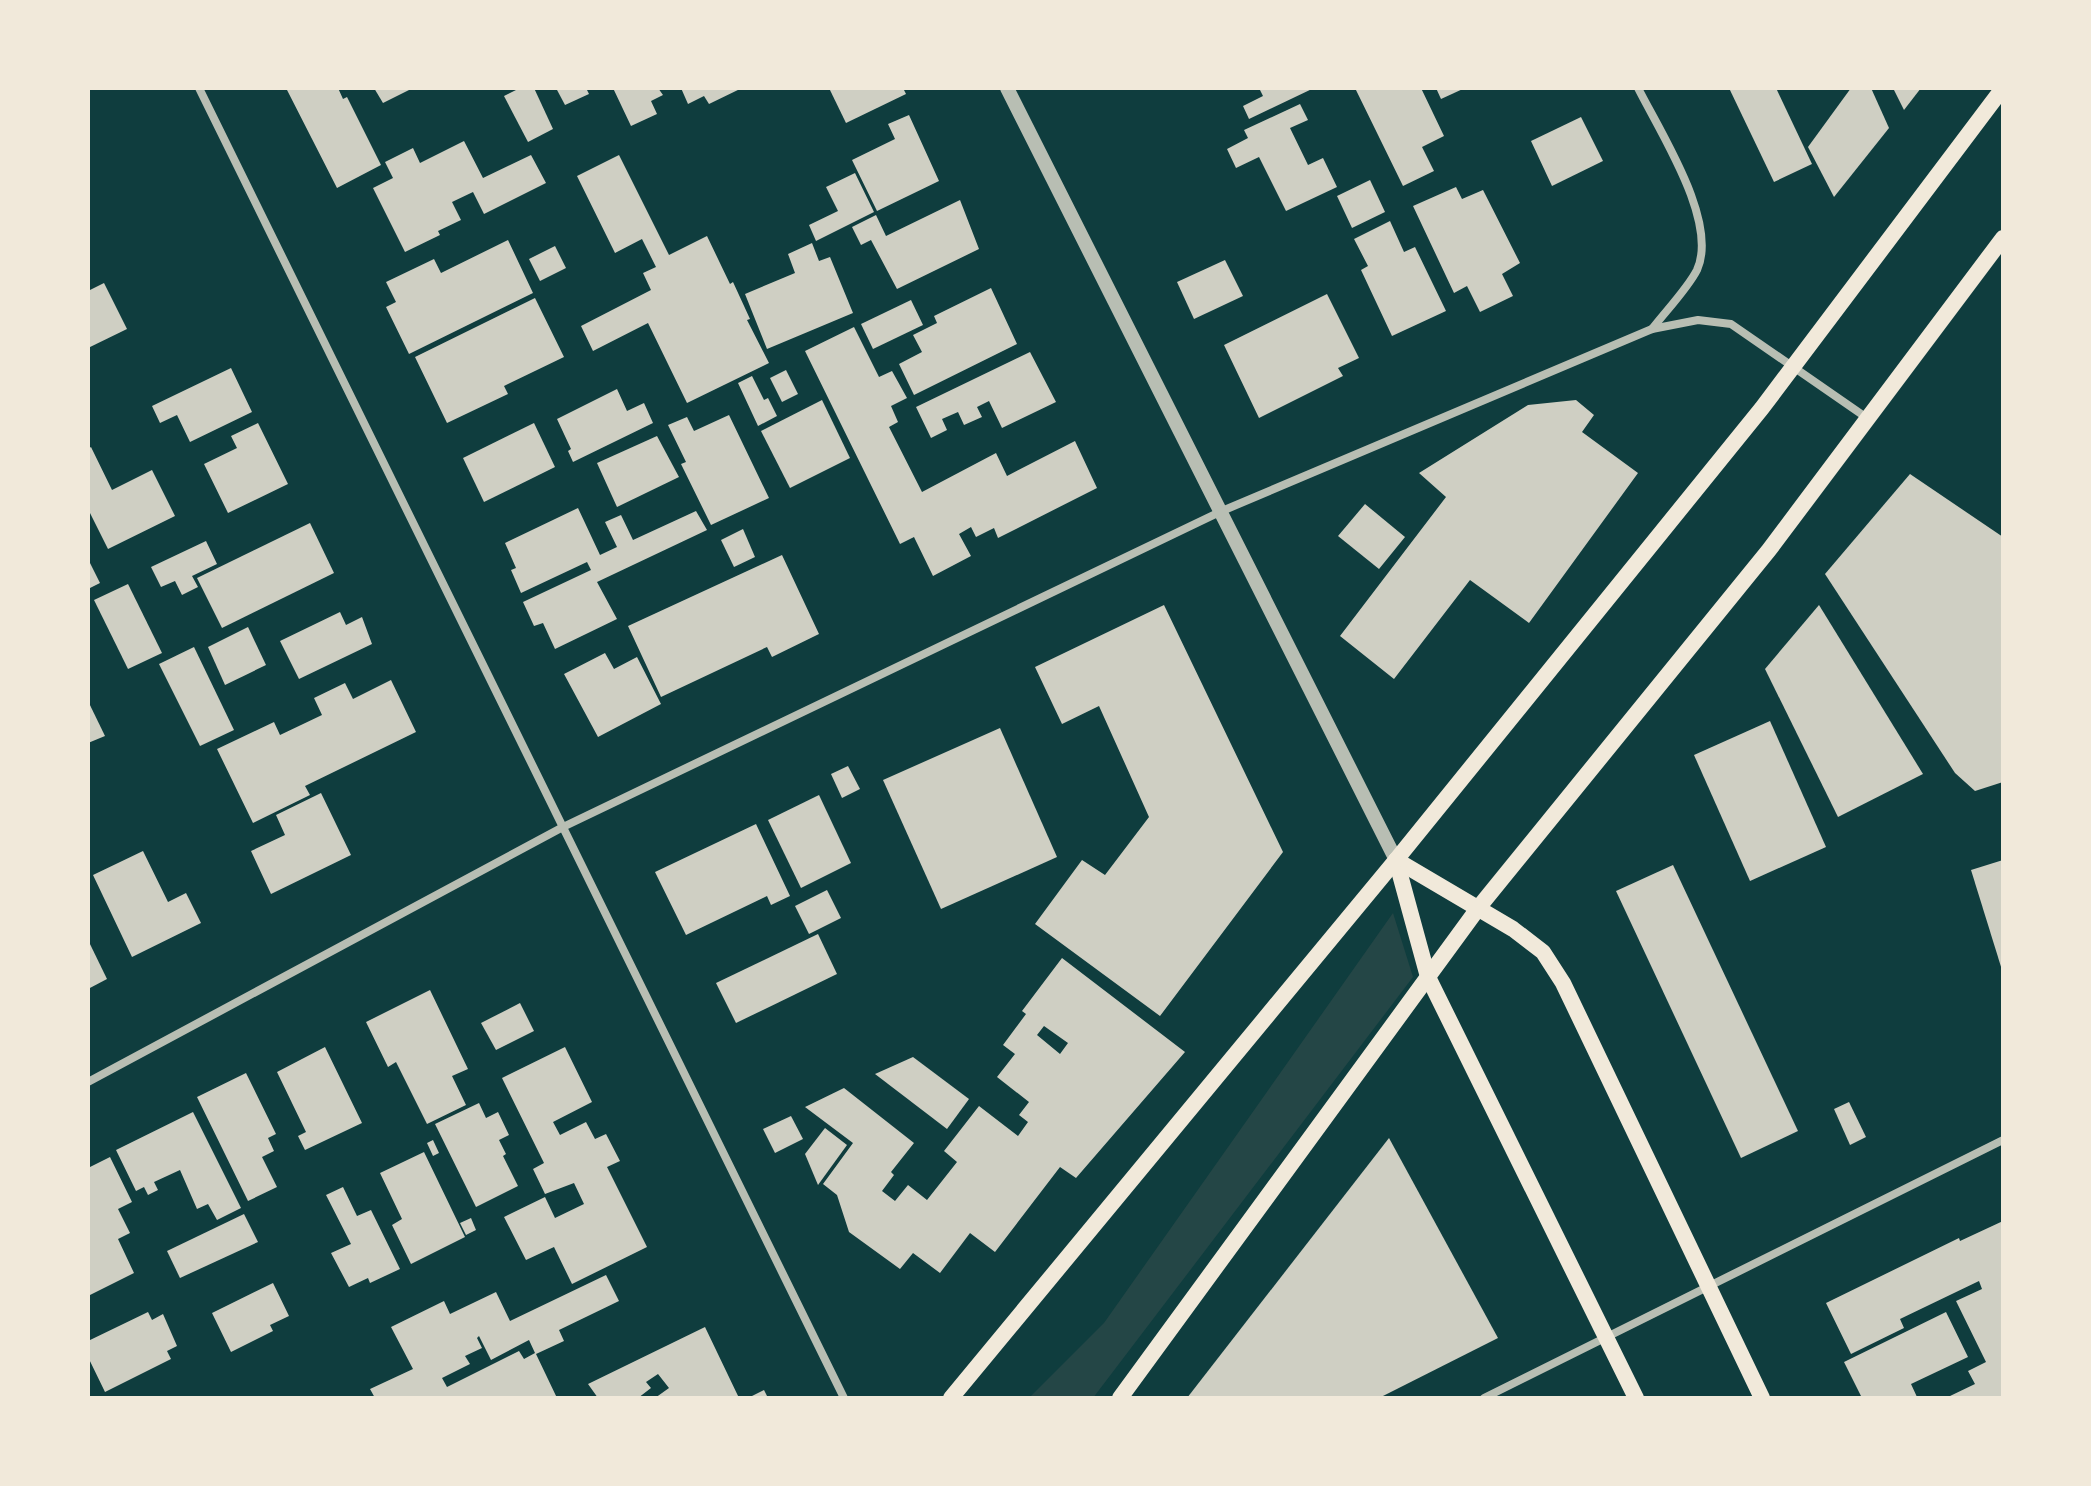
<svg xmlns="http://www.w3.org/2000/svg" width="2091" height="1486" font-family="'Noto Sans',sans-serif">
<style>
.green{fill:#244646}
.building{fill:#cfcfc3;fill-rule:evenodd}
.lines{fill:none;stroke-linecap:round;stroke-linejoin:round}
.minor{stroke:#b8beb3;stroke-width:8}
.tertiary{stroke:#b8beb3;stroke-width:14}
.secondary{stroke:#f1e9da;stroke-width:16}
</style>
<rect width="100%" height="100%" fill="#0f3d3e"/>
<!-- green -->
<polygon class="green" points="1393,913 1413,977 1093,1398 1029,1398 1104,1323"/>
<!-- building -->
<g class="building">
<polygon points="286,88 338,88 343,99 347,97 381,165 337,188"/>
<polygon points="374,88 413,88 383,103"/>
<polygon points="520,88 534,88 553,129 528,142 504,96"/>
<polygon points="556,88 586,88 589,94 565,105"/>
<polygon points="613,88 658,88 663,95 651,101 657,114 631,126"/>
<polygon points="681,88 742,88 709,104 704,96 688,104"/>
<polygon points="829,88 903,88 906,94 846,123"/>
<polygon points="1259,88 1314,88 1249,119 1243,106 1263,96"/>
<polygon points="1355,88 1421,88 1444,136 1422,147 1434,171 1403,186"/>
<polygon points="1436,88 1465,88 1441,99"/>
<polygon points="1729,88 1776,88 1812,164 1774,182"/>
<polygon points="1851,88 1871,88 1889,128 1834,197 1808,147"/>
<polygon points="1893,88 1921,88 1904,110"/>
<polygon points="1300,104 1308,120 1290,128 1308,165 1323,158 1337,187 1286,211 1259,157 1236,168 1227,149 1248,138 1244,130"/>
<polygon points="909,115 939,181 877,211 852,160 895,139 888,124"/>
<polygon points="1581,117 1603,161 1552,186 1531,141"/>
<polygon points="464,141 483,178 531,155 546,183 484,214 473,192 452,202 461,220 438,231 440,235 405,252 373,188 393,178 385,162 413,148 420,163"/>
<polygon points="619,155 669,255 707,236 730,284 733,282 750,319 747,320 769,363 687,403 648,323 593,351 581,326 651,290 643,273 656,267 642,239 615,253 577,176"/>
<polygon points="855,173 874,212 816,241 809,225 838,211 826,187"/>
<polygon points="1370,180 1385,212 1352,228 1337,196"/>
<polygon points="1456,187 1462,199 1483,190 1520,263 1502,274 1513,296 1480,312 1467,286 1454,293 1413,206"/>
<polygon points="960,200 979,249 897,289 871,240 861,245 852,227 876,215 886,236"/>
<polygon points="1390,221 1404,252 1415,247 1446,311 1392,336 1361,270 1368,266 1354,239"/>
<polygon points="508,240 533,293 409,354 386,307 396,302 386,282 434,259 441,273"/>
<polygon points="812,243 819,261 830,257 853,313 767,349 745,294 795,273 788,254"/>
<polygon points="555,246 566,268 540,281 529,259"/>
<polygon points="1225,260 1243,296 1194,319 1177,282"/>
<polygon points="104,283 127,329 88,348 88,291"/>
<polygon points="991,288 1017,344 914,395 899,364 922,352 913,335 937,323 934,316"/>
<polygon points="1327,294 1359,358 1338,368 1343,376 1259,418 1224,345"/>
<polygon points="535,298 564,357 504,386 508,394 447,423 415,357"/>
<polygon points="911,300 923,325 873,349 861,324"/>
<polygon points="854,327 879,377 892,371 907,398 891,406 898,422 889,427 922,492 996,453 1007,476 1075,441 1097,488 998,538 994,528 976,537 971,527 959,534 971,556 933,576 914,537 900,544 805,351"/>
<polygon points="1030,352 1056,402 1002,428 989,401 977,407 982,417 964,425 958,412 942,419 947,430 931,438 916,407"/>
<polygon points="231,368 252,412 190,442 177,415 160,423 152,406"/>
<polygon points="786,370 798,394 782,402 770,378"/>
<polygon points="752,376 764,400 768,398 777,416 758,426 738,383"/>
<polygon points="617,389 627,411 644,403 653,423 573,462 568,451 571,449 557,419"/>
<polygon points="822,400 850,458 790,488 761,431"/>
<polygon points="1576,400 1594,415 1582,432 1638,473 1529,623 1470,580 1394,679 1340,636 1446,497 1419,473 1528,405"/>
<polygon points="729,415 769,498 711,525 681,464 686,462 668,425 687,417 694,431"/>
<polygon points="258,423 288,484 228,513 204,464 237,448 231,436"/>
<polygon points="534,423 555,467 484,502 463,458"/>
<polygon points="657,436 679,477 617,507 597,463"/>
<polygon points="91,447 112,490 152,470 175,516 108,549 88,509 88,449"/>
<polygon points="1910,474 2003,537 2003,782 1975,791 1955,773 1825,574"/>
<polygon points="1365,504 1405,537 1379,569 1338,536"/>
<polygon points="578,508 600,555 617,547 605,522 621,515 633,540 696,511 707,530 597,582 617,619 555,649 543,623 534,626 523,602 591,570 587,562 521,593 511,570 516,568 505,543"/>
<polygon points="310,523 334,573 222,628 197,578"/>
<polygon points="743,529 755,557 734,567 721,540"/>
<polygon points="206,541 217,564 192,576 198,587 182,595 175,581 161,587 151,567"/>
<polygon points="782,555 819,634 772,657 767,647 661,697 628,626"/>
<polygon points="88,559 100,583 88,589"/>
<polygon points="128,584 162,653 128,669 94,600"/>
<polygon points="1164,605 1283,852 1160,1016 1035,924 1082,860 1105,875 1149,817 1099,706 1062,724 1035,667"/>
<polygon points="1819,605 1923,774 1838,817 1765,669"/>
<polygon points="340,612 346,625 362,617 372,644 299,679 280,641"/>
<polygon points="248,627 266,665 225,685 208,647"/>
<polygon points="194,647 234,730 200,746 159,664"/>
<polygon points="605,653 614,669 637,657 661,704 598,737 564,674"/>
<polygon points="391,680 416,732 305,786 310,795 253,823 217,749 274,722 280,735 322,715 314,698 345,683 353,699"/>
<polygon points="88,701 105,736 88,743"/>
<polygon points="1770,721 1826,847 1750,881 1694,755"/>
<polygon points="1000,728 1057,857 941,909 883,780"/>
<polygon points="848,766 860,789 842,798 831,774"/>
<polygon points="321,793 351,855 271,894 251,851 285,835 276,815"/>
<polygon points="819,795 851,863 801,888 768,820"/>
<polygon points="756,824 790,896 771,905 767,896 686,935 655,872"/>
<polygon points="143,851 168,902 186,893 201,923 132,957 93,875"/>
<polygon points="2003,860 2003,970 2002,970 1971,870"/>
<polygon points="1673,865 1798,1131 1741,1158 1616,891"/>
<polygon points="827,890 841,918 809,934 795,906"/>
<polygon points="818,934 837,974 736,1023 716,983"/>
<polygon points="88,940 107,979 88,989"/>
<path d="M 1062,958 L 1185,1052 L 1076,1178 L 1060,1167 L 995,1252 L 970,1233 L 940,1273 L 913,1253 L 900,1269 L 849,1232 L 837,1195 L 823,1184 L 853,1143 L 805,1107 L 844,1088 L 914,1143 L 891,1172 L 894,1175 L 882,1191 L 895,1201 L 908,1185 L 927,1200 L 957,1162 L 944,1151 L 979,1106 L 1018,1136 L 1028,1122 L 1019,1115 L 1029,1102 L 997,1077 L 1015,1054 L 1003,1045 L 1026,1014 L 1022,1011 ZM 1044,1026 L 1068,1043 L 1060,1054 L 1037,1035 Z"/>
<polygon points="430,990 468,1069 452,1076 466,1105 427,1124 396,1062 388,1067 366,1022"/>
<polygon points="520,1003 534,1031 496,1050 481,1023"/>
<polygon points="325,1047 362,1123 305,1150 298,1136 306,1132 277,1072"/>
<polygon points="565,1047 592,1102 553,1122 560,1135 586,1122 595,1139 606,1134 620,1161 607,1167 647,1247 572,1284 554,1247 526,1260 504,1217 545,1197 555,1218 584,1204 574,1183 545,1194 533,1169 544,1163 502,1078"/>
<polygon points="913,1057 969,1099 947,1129 875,1074"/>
<polygon points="246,1073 276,1134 268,1138 274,1151 262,1157 277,1187 248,1201 197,1097"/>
<polygon points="1849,1102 1866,1137 1850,1145 1834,1109"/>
<polygon points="479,1103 486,1118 498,1112 509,1135 499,1140 506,1154 503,1156 518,1186 476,1207 435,1124"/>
<polygon points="193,1112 241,1208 217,1220 208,1204 197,1209 180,1170 154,1182 158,1190 148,1195 144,1187 136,1191 116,1150"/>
<polygon points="791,1116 803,1139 775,1153 763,1129"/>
<polygon points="825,1128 847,1145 818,1185 805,1154"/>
<polygon points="1389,1138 1498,1338 1379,1398 1187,1398"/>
<polygon points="433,1140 439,1153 433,1156 427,1143"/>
<polygon points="424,1152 465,1237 411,1264 392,1225 402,1219 380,1173"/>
<polygon points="110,1157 132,1202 118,1209 130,1233 118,1239 134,1273 88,1296 88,1168"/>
<polygon points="343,1187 357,1216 371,1210 400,1269 370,1283 368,1278 349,1287 331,1253 351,1244 326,1195"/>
<polygon points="244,1214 258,1242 180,1278 167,1251"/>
<polygon points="471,1218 476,1230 466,1235 460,1223"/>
<polygon points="2003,1221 2003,1398 1951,1398 1950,1396 1975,1384 1968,1371 1986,1362 1956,1301 1982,1289 1979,1281 1900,1319 1904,1328 1851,1354 1826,1303 1959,1238 1960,1241"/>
<path d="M 606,1275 L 619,1301 L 559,1330 L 564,1341 L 536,1354 L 557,1398 L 375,1398 L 370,1389 L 413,1369 L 391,1327 L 444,1301 L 450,1314 L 496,1292 L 510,1321 ZM 479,1336 L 491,1360 L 529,1340 L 535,1353 L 524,1359 L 519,1351 L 447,1387 L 442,1378 L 470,1364 L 465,1356 L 482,1348 L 477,1338 Z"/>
<polygon points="273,1283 289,1316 270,1325 273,1331 231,1352 212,1313"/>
<polygon points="148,1312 152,1320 163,1314 177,1346 167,1351 171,1359 105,1392 88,1357 88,1341"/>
<polygon points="1946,1312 1968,1357 1911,1384 1917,1397 1914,1398 1862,1398 1844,1362"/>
<polygon points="705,1327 739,1398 655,1398 669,1388 658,1374 646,1382 651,1388 638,1398 598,1398 588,1384"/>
<polygon points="764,1390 768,1398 748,1398"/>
</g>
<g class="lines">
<!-- minor -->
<g class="minor">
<polyline points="199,88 844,1398"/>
<path d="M 1638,88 C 1660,132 1719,222 1697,270 C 1688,288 1665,312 1652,329"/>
<polyline points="88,1082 563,827 1222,511 1652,329 1698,320 1731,324 1867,418"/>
<polyline points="1484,1398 2003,1140"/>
</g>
<!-- tertiary -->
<polyline class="tertiary" points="1007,88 1396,860"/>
<!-- secondary -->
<g class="secondary">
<polyline points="1396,860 1513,929 1543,952 1563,983 1762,1398"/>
<polyline points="1396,860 1428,977 1636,1398"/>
<polyline points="951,1398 1396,860 1762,408 2003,88"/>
<polyline points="1120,1398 1479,907 1769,550 2003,238"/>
</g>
</g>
<!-- border -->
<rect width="2091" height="1486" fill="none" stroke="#f1e9da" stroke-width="180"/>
</svg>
